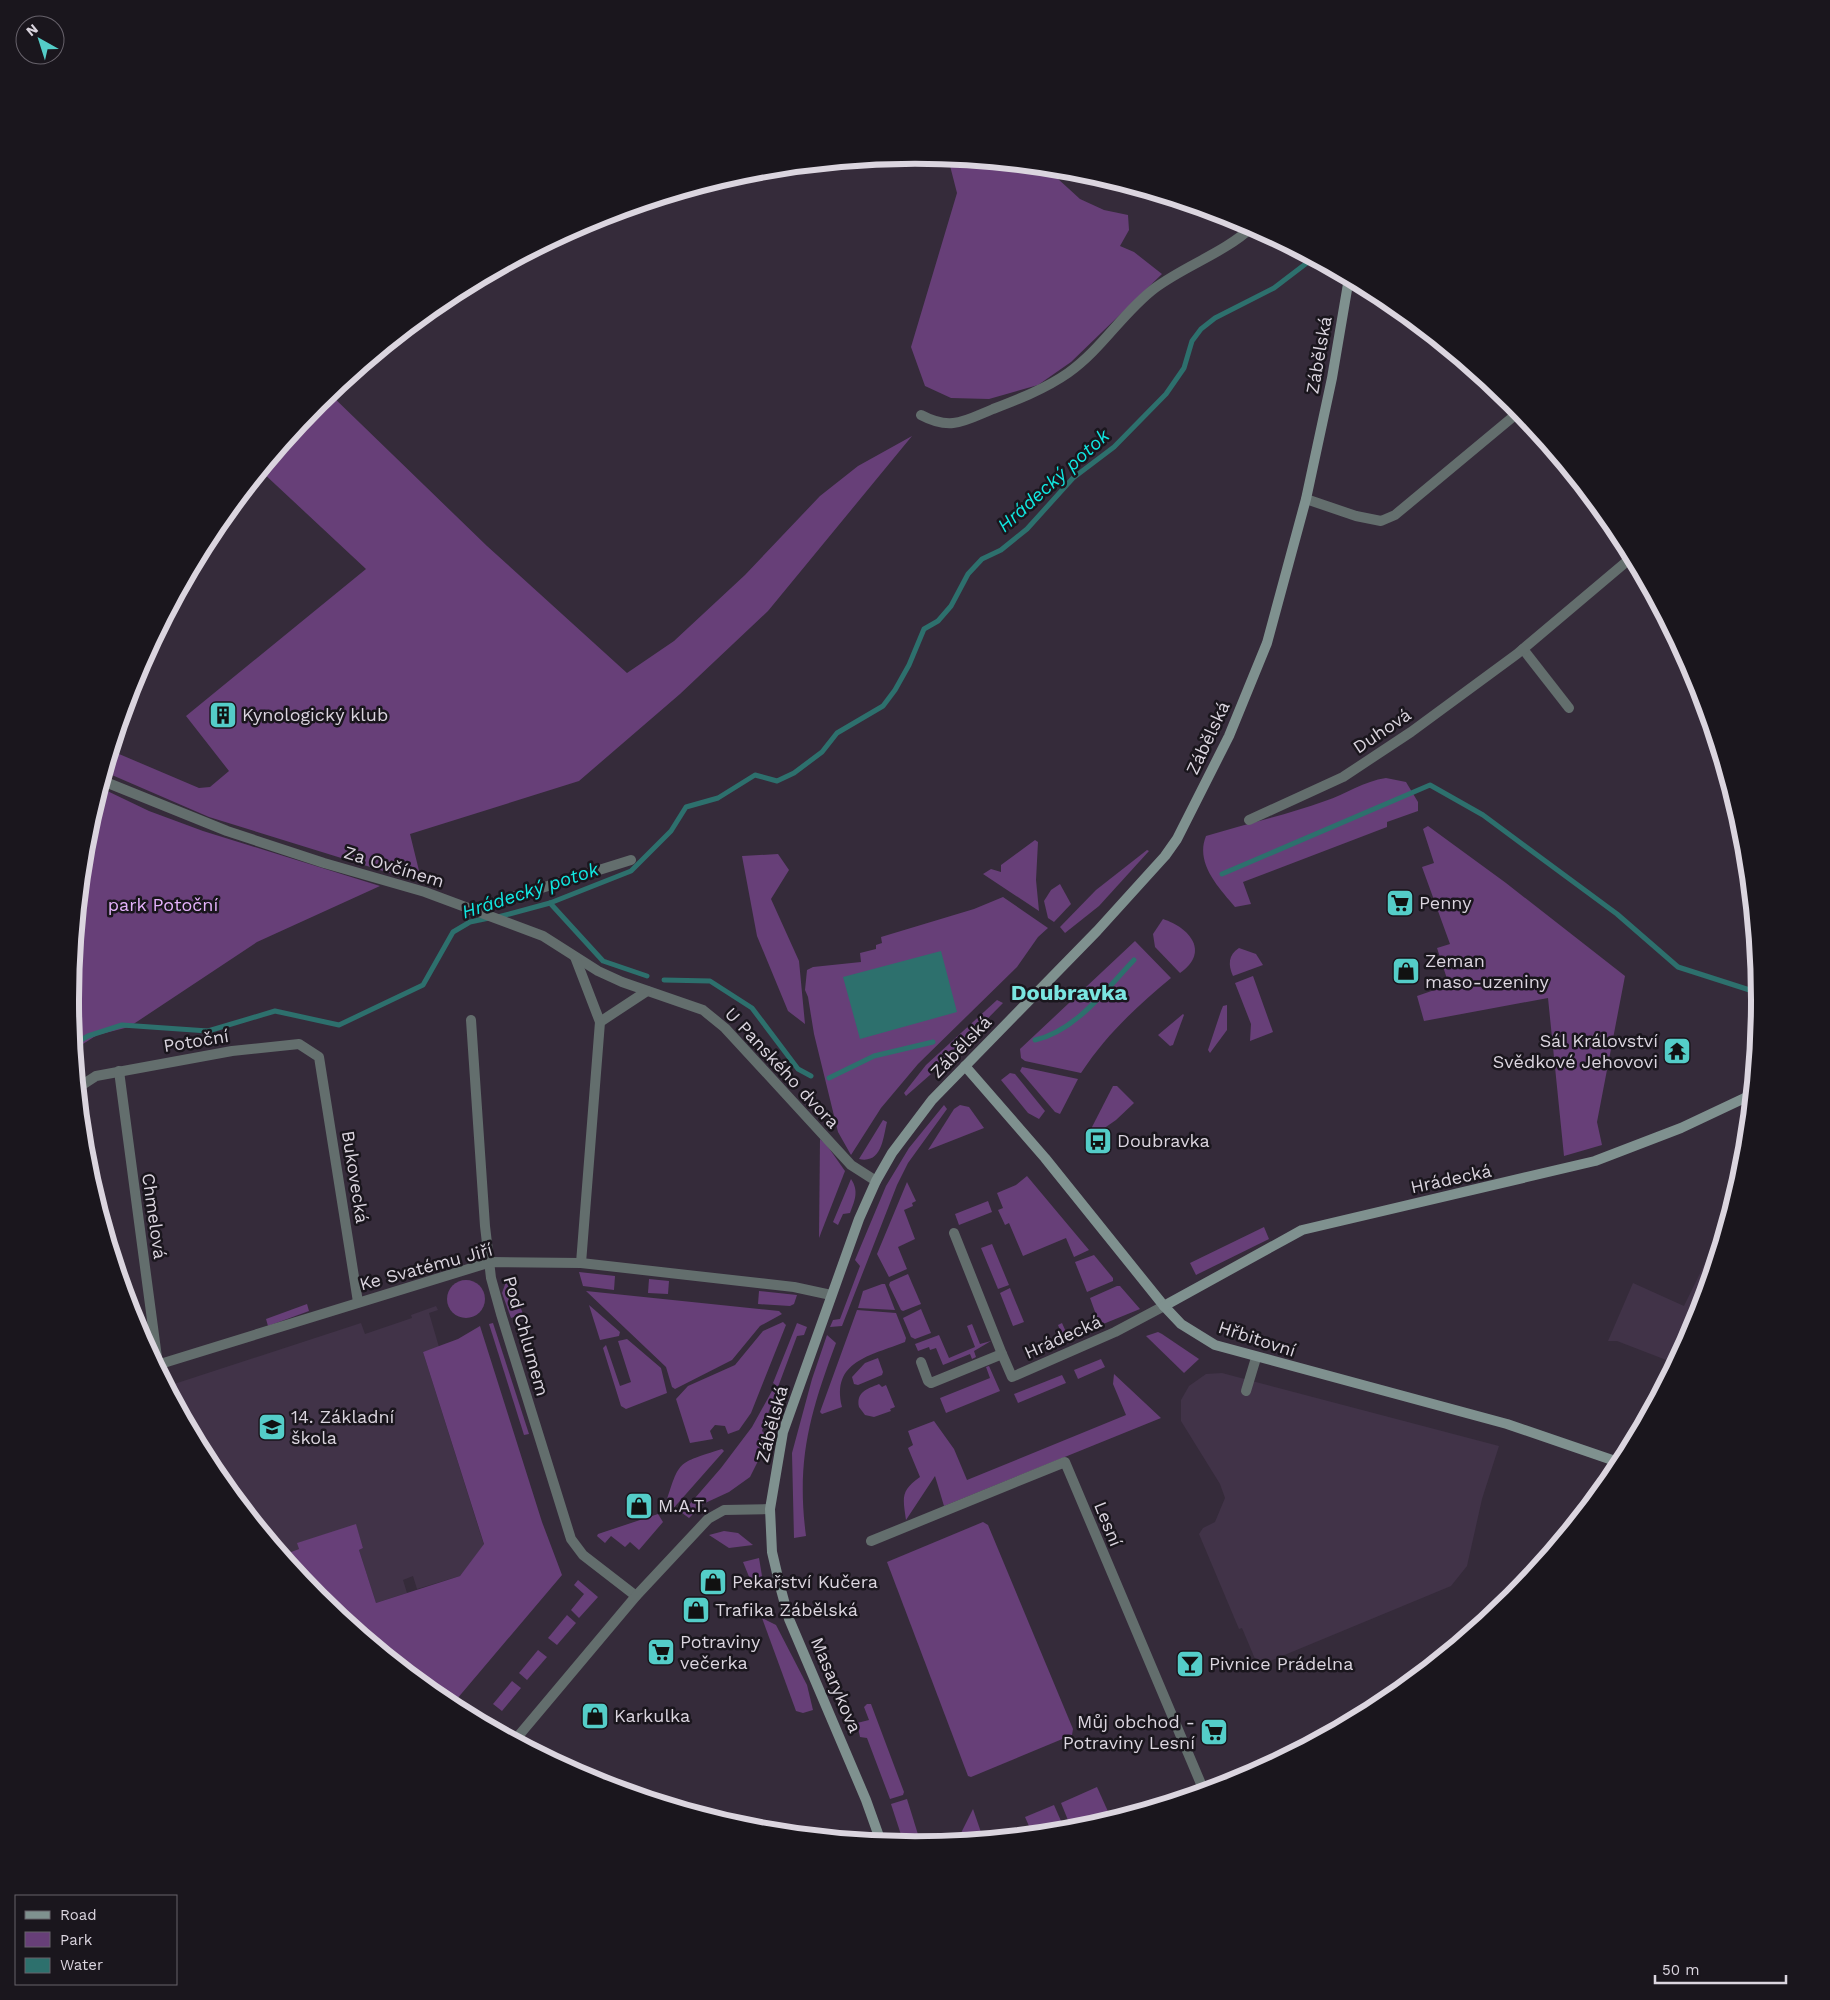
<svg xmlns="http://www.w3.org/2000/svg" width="1830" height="2000" font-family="'Work Sans',sans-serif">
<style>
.built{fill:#413348}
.green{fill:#673f78}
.water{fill:#2d706d}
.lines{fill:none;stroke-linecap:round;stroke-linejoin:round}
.stream{stroke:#2d706d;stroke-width:5}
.street{stroke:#636e6d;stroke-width:10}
.secondary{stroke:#7f918f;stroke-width:10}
.labels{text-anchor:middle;stroke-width:5;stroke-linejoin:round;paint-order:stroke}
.street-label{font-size:18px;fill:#dbd5df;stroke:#1a161d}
.poi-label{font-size:18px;fill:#dbd5df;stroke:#1a161d;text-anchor:start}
.park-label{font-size:18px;fill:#e5b2fc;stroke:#1a161d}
.water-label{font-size:19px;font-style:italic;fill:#11e8e2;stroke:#1a161d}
.district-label{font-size:22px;font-weight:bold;fill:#7ae5e0;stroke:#1a161d}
.rim{fill:none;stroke:#dbd5df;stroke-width:6}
</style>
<rect width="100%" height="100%" fill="#352b3a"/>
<!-- built -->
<g class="built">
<polygon points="1730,1212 1696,1324 1674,1363 1617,1341 1608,1341 1633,1283 1684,1306"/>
<polygon points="436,1306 438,1310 429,1313 439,1347 423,1352 484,1545 460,1576 417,1589 413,1576 403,1580 407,1593 376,1603 359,1550 363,1548 356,1525 298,1543 299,1549 283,1555 212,1469 168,1386 361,1323 365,1334 412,1318 411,1315"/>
<polygon points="1222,1373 1499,1446 1482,1499 1467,1566 1451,1586 1258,1666 1242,1628 1239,1629 1199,1534 1203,1528 1215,1522 1225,1498 1220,1484 1181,1421 1181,1400 1189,1386 1206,1374"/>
</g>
<!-- green -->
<g class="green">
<polygon points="948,158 1046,168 1080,199 1104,210 1128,215 1129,230 1120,246 1134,252 1162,274 1071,362 1038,385 989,399 951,398 925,386 911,347 957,193"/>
<polygon points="329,393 487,546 627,673 674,641 745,575 820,496 858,466 912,436 768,611 680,694 579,781 410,834 422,883 209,817 105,772 112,751 199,788 210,787 229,771 186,716 366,569 261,471 318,402"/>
<path d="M 1386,778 L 1406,782 L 1418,802 L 1418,811 L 1387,822 L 1387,827 L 1243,882 L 1251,904 L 1235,907 C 1218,887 1195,863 1206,836 C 1246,824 1286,815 1325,801 C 1346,794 1364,781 1386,778 Z"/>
<polygon points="101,788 149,811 203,831 380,886 257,942 129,1027 97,1035 75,1049 70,1000 86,835"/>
<polygon points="1428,826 1506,883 1625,976 1597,1122 1602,1145 1564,1156 1548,998 1424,1021 1417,996 1449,985 1437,948 1450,944 1422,867 1434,863 1423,829"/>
<polygon points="1035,840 1038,842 1036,880 1039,911 983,874 991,869 1001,872 1001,865"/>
<polygon points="1147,850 1149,851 1099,906 1065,933 1060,927 1096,890"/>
<polygon points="778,854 789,870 771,899 799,961 805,1024 788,1011 757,936 742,856"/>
<polygon points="1060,884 1071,904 1054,922 1048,918 1044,901 1051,890"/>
<polygon points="1003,897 1048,928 1038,937 1017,967 918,1064 881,1108 851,1155 838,1132 814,1034 808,997 805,990 807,970 813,967 861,962 860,953 876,949 876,945 882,943 881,937 974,909"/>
<path d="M 1163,919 C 1190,928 1210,952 1180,973 L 1155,947 L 1153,934 Z"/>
<path d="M 1135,941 L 1171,978 C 1135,1008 1107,1034 1081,1073 L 1025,1061 L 1021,1058 L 1020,1049 Z"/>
<path d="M 1239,948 L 1256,954 L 1263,965 L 1233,976 C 1228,965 1228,955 1239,948 Z"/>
<polygon points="1253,976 1273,1032 1250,1041 1251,1024 1235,983"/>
<polygon points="997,1000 1003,1003 947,1060 906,1096 904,1093 926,1065"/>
<polygon points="1227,1005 1227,1030 1210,1053 1208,1050 1221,1011 1223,1006"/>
<polygon points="1183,1014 1184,1015 1173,1045 1170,1046 1158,1035"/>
<polygon points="1022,1067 1078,1079 1060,1114 1055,1112 1020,1071"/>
<polygon points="1010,1073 1015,1074 1045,1111 1039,1119 1028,1113 1001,1080"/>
<polygon points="1113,1086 1117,1086 1134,1103 1116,1120 1093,1136 1091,1132 1092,1127"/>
<polygon points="944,1105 947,1109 908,1163 897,1185 842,1326 830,1327 833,1320 840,1319 860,1266 855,1260 886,1186 909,1148"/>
<polygon points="960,1105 969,1107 984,1128 928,1150 954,1109"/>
<path d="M 883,1120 L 887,1122 C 883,1138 882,1164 859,1159 Z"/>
<polygon points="820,1139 826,1144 845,1171 819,1238"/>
<polygon points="1027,1176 1089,1250 1074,1257 1066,1238 1023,1256 1009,1223 1005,1225 998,1210 1003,1208 997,1193 1016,1185"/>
<path d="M 851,1179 C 859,1191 855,1200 850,1213 L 843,1214 L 838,1225 L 833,1222 Z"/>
<polygon points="907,1182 916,1201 912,1203 913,1206 904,1210 915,1239 898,1247 907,1269 889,1277 877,1254"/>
<polygon points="988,1201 992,1212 959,1225 955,1214"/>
<polygon points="1264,1227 1269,1239 1196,1275 1190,1263"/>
<polygon points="992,1244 1009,1285 998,1289 981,1248"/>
<polygon points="1094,1255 1113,1278 1113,1281 1087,1292 1075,1262"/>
<polygon points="579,1272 615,1276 614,1290 583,1286"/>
<polygon points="908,1274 921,1304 903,1311 901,1310 889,1285 890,1282"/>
<polygon points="507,1279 510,1279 523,1314 511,1318 502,1293"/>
<polygon points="649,1279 669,1281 668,1294 648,1293"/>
<circle cx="466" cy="1299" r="19"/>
<polygon points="882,1284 885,1284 895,1310 858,1308 863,1291"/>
<polygon points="1117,1286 1120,1286 1140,1309 1064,1340 1058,1325 1062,1323 1066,1332 1098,1320 1090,1298"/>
<polygon points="1010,1288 1024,1322 1013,1326 1000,1293"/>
<polygon points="586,1291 779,1311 782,1314 760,1326 732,1360 675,1389 672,1387 666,1367"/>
<polygon points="759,1291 797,1295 794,1304 790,1306 758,1304"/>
<polygon points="307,1304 309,1311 268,1326 266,1319"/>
<polygon points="589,1305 620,1332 619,1336 600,1340"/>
<polygon points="921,1309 931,1333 915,1339 911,1337 903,1318"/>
<path d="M 857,1310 L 896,1313 L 906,1338 L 905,1342 C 870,1356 831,1361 842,1407 L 822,1414 L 820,1412 Z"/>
<polygon points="783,1322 786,1325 751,1413 739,1430 728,1434 725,1426 715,1425 710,1431 713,1439 690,1443 676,1399 688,1386 735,1365 763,1331"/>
<polygon points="493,1323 529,1434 524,1435 489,1324"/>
<polygon points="797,1323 807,1327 804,1335 797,1336 778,1387 773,1383"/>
<polygon points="972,1324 980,1344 991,1341 974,1351 976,1357 972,1359 970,1354 943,1365 936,1348 930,1350 929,1347 918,1351 915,1344 939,1335 949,1358 975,1347 967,1326"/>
<polygon points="480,1326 542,1522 562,1575 451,1706 317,1597 283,1555 299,1549 297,1543 356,1524 363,1548 359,1550 376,1603 460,1576 484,1544 423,1352 458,1339"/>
<polygon points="1158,1332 1162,1334 1199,1359 1184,1373 1146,1336"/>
<path d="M 827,1335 L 836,1343 C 810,1413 796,1460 806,1536 L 794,1538 L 792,1453 L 812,1379 Z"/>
<polygon points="627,1339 661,1368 667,1393 626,1409 621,1406 603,1348 606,1345 620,1386 631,1382 618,1341"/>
<polygon points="878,1358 883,1372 882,1375 858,1385 854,1384 852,1377 865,1363"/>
<polygon points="1101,1359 1105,1367 1078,1379 1074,1370"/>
<polygon points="989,1366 1000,1391 946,1413 940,1398 990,1378 986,1367"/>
<path d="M 1114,1374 L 1161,1418 L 944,1506 L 935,1476 L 906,1520 C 903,1498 900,1491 920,1477 L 908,1448 L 913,1445 L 908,1431 L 934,1421 L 954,1449 L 967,1480 L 1126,1415 L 1113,1384 Z"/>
<polygon points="1062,1375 1066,1383 1018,1403 1014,1394"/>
<path d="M 879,1384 L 882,1387 L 886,1385 L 895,1407 L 890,1409 L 891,1411 L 874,1417 L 865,1415 L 859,1407 C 856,1392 867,1389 879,1384 Z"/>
<polygon points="773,1389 776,1391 762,1431 767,1436 761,1455 750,1477 729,1492 703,1504 689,1518 682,1513 721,1468 752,1427"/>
<path d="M 722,1449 L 724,1451 L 671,1511 L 665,1506 C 680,1459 676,1464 722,1449 Z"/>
<polygon points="658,1514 663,1522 639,1550 630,1542 625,1547 611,1536 605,1543 597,1536 598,1534"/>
<polygon points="983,1522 988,1525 1073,1729 1072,1735 971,1777 968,1776 887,1562"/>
<polygon points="724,1531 738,1533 753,1545 729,1548 709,1535"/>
<polygon points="759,1558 762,1576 754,1589 743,1562"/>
<polygon points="578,1580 598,1597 579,1618 571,1610 584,1594 574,1585"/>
<polygon points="567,1615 576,1623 557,1645 548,1638"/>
<polygon points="762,1618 776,1625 807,1685 813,1710 803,1713 796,1711"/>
<polygon points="538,1650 547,1657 527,1680 519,1673"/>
<polygon points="512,1681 521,1688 502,1711 493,1704"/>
<polygon points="867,1704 871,1704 904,1792 903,1795 890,1799 867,1738 860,1737 857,1723 869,1720 864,1707"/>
<polygon points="1097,1787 1110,1816 1085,1827 1072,1830 1061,1803"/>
<polygon points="907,1799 921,1844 904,1844 891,1804"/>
<polygon points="1054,1805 1065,1830 1032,1833 1025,1817"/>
<polygon points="973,1809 983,1838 957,1841"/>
</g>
<!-- water -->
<polygon class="water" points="941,951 957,1012 860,1039 843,977"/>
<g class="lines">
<!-- stream -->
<g class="stream">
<polyline points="1222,874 1430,785 1483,815 1617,914 1678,967 1759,993"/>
<polyline points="550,903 603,961 647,976"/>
<polyline points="498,917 550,903 631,871 671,831 686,807 718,798 755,775 777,781 794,773 822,752 837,733 883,706 895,690 909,665 924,629 938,621 951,606 968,574 982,559 1001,550 1027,529 1073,478 1114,447 1166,394 1184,368 1192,341 1201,329 1215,318 1274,288 1312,259"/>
<polyline points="664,980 710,981 752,1008 798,1069 811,1076"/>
<path d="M 1035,1040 C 1076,1031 1107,988 1134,960"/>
<polyline points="74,1044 88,1036 122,1025 208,1031 275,1011 339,1025 423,985 453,932 470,922 489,918"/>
<polyline points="829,1078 874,1056 933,1042"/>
</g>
<!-- street -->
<g class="street">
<path d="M 921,415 C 951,431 964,421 993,409 C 1019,399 1045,389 1068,373 C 1102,349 1123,312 1155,288 C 1186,265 1224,253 1252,227"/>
<polyline points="1306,499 1356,516 1381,521 1395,515 1520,411"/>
<polyline points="1523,649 1569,708"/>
<polyline points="103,781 227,831 324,863 425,892 543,936 598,971 622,982 703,1010 725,1028 851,1165 876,1181"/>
<polyline points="1249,820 1343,777 1411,732 1517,654 1632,557"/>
<polyline points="471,910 631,860"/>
<polyline points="575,957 600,1022 581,1263"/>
<polyline points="471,1020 485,1226 491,1278 501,1314 571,1539 583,1555 636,1596"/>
<polyline points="600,1022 647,991"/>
<polyline points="119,1071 158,1365"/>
<polyline points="79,1087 96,1076 232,1051 299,1044 319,1057 358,1302"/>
<polyline points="954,1233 1002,1354"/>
<polyline points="921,1362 928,1381 931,1383 1002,1354 1012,1377 1115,1332 1164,1306"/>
<polyline points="157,1365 491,1262 581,1263 794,1287 831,1295"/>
<polyline points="1246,1391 1256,1358"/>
<polyline points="871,1541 1065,1462 1204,1791"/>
<polyline points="515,1740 636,1596 708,1519 724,1510 770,1509"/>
</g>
<!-- secondary -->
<g class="secondary">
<polyline points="965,1066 1045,1158 1164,1306 1181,1324 1215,1345 1507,1424 1621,1463"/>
<polyline points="1164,1306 1302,1230 1595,1161 1681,1128 1751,1095"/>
<polyline points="881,1842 866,1800 789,1619 780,1586 772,1552 770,1509 783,1432 859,1219 876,1181 892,1153 932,1100 1097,931 1165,856 1177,839 1229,736 1267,643 1306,499 1332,378 1349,278"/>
</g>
</g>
<!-- icons -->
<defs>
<g id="building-square" transform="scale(1.4375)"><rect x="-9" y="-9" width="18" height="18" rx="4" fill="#54cdc8" stroke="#1a161d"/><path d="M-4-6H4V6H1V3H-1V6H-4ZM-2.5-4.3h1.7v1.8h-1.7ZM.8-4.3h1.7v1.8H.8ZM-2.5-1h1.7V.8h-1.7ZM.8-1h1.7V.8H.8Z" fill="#111"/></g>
<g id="supermarket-square" transform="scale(1.4375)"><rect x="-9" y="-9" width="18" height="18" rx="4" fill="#54cdc8" stroke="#1a161d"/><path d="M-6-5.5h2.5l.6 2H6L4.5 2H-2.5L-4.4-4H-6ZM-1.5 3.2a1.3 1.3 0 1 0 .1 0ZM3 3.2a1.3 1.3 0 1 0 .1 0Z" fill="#111"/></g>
<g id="shop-square" transform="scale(1.4375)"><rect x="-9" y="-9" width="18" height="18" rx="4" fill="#54cdc8" stroke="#1a161d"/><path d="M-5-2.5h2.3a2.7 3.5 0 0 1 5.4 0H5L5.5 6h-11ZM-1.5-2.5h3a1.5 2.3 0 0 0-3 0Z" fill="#111"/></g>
<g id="temple-square" transform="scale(1.4375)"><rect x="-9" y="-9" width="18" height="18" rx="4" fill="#54cdc8" stroke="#1a161d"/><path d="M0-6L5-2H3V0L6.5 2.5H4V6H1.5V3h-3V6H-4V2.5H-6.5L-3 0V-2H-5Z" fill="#111"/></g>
<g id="bus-square" transform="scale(1.4375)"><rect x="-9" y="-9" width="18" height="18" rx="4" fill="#54cdc8" stroke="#1a161d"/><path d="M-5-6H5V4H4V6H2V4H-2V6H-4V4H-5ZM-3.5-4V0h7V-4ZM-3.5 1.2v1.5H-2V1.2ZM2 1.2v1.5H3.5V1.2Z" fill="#111"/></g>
<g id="school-square" transform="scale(1.4375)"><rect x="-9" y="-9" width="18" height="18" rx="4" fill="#54cdc8" stroke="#1a161d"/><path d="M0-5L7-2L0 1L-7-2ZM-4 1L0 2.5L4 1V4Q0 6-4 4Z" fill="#111"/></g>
<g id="bar-square" transform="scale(1.4375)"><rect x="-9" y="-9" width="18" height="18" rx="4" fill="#54cdc8" stroke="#1a161d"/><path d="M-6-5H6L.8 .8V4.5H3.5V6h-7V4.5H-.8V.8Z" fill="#111"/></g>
</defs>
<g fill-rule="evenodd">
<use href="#building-square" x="223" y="715"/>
<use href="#supermarket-square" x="1400" y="903"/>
<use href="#shop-square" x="1406" y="971"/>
<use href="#temple-square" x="1677" y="1051"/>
<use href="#bus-square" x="1098" y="1141"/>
<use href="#school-square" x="272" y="1427"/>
<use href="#shop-square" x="639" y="1506"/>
<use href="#shop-square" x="713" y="1582"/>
<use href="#shop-square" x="696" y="1610"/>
<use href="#supermarket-square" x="661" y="1652"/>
<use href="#bar-square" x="1190" y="1664"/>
<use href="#shop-square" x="595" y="1716"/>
<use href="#supermarket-square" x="1214" y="1732"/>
</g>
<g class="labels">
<!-- street labels -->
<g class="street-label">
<text transform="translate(1319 355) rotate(-80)" y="6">Zábělská</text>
<text transform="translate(1382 731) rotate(-34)" y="6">Duhová</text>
<text transform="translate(1208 738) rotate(-65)" y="6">Zábělská</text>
<text transform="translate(394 867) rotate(17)" y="6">Za Ovčínem</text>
<text transform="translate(196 1041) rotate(-9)" y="6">Potoční</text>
<text transform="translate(961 1047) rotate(-46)" y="6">Zábělská</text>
<text transform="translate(782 1068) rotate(47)" y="6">U Panského dvora</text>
<text transform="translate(355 1177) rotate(81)" y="6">Bukovecká</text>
<text transform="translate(1451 1179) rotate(-12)" y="6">Hrádecká</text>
<text transform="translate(154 1216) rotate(82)" y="6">Chmelová</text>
<text transform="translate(426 1267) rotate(-15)" y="6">Ke Svatému Jiří</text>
<text transform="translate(526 1336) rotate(74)" y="6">Pod Chlumem</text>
<text transform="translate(1063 1337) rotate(-24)" y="6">Hrádecká</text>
<text transform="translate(1257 1339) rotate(18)" y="6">Hřbitovní</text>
<text transform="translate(772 1424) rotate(-75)" y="6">Zábělská</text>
<text transform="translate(1108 1524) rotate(68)" y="6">Lesní</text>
<text transform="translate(836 1685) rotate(67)" y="6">Masarykova</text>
</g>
<!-- poi labels -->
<g class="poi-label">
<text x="242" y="721">Kynologický klub</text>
<text x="1419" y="909">Penny</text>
<text x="1425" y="967">Zeman<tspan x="1425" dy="21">maso-uzeniny</tspan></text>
<text x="1658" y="1047" text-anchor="end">Sál Království<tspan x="1658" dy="21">Svědkové Jehovovi</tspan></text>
<text x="1117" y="1147">Doubravka</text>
<text x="291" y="1423">14. Základní<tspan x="291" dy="21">škola</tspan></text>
<text x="658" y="1512">M.A.T.</text>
<text x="732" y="1588">Pekařství Kučera</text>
<text x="715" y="1616">Trafika Zábělská</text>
<text x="680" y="1648">Potraviny<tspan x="680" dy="21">večerka</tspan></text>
<text x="1209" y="1670">Pivnice Prádelna</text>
<text x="614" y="1722">Karkulka</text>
<text x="1195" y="1728" text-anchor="end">Můj obchod -<tspan x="1195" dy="21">Potraviny Lesní</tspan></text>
</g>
<!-- park labels -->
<g class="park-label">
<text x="163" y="911">park Potoční</text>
</g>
<!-- water labels -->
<g class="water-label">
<text transform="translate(1053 480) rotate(-42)" y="7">Hrádecký potok</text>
<text transform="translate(530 890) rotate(-18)" y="7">Hrádecký potok</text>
</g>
<!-- district labels -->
<g class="district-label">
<text x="1069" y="1000">Doubravka</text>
</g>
</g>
<!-- crop -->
<path d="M0 0H1830V2000H0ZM79 1000a836 836 0 1 1 1672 0a836 836 0 1 1-1672 0Z" fill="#1a161d" fill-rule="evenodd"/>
<path class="rim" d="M79 1000a836 836 0 1 1 1672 0a836 836 0 1 1-1672 0Z"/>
<!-- legend -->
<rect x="15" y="1895" width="162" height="90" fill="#1a161d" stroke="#67626b"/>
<rect x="25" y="1911" width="25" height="8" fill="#7f918f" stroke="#67626b"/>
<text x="60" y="1920" font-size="15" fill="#dbd5df">Road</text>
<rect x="25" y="1932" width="25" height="15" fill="#673f78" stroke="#67626b"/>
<text x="60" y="1945" font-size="15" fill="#dbd5df">Park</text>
<rect x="25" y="1958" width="25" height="15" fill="#2d706d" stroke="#67626b"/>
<text x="60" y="1970" font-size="15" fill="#dbd5df">Water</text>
<!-- north arrow -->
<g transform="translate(40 40) rotate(321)"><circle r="24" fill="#1a161d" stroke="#67626b"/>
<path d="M0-4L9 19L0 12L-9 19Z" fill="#54cdc8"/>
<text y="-8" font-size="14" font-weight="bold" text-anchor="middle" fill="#dbd5df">N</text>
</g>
<!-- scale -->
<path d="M1655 1975v8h131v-8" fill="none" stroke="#dbd5df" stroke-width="2.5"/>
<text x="1662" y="1975" font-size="15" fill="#dbd5df" stroke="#1a161d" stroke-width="4" paint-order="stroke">50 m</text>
</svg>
